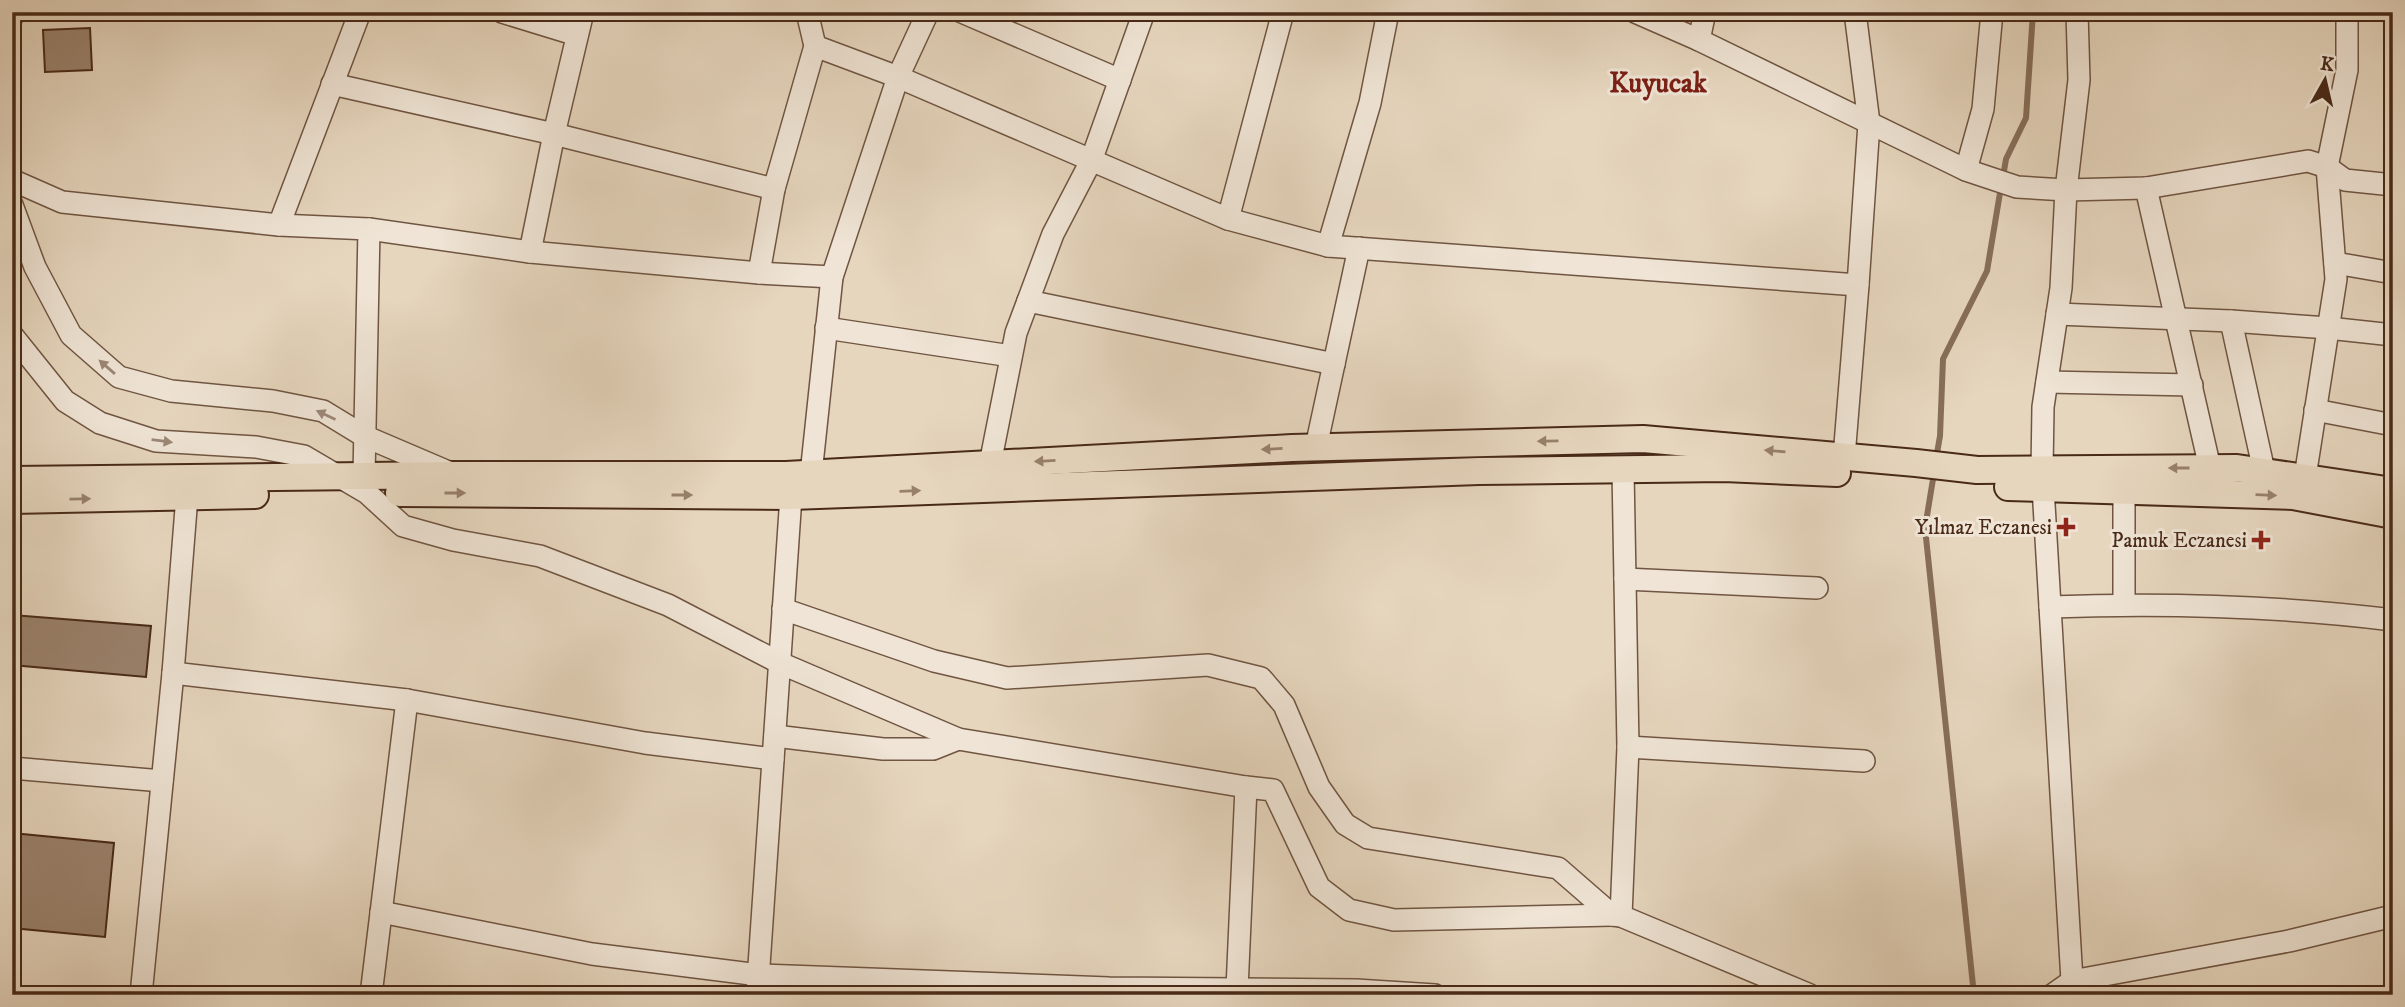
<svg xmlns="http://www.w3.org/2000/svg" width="2405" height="1007" font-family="'IM FELL DW Pica',serif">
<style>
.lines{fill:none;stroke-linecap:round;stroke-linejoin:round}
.stream{stroke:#876e5a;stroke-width:6}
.building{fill:#9b836e;stroke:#492a18;stroke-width:2}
.minor-casing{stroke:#705542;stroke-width:24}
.major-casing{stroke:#492a18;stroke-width:30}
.minor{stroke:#efe4d5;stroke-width:21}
.major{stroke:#e6d6be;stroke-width:26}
.oneway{fill:#9c8776}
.oneway2{fill:#98806b}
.poi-dot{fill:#8f2418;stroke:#efe4d5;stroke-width:2.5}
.labels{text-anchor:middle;stroke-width:6;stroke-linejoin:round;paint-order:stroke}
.poi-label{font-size:21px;fill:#492a18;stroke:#efe4d5;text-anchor:end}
.district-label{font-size:28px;font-weight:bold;fill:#7a1f14;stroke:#efe4d5}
</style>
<rect width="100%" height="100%" fill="#e6d6be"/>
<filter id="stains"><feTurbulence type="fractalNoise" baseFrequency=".00286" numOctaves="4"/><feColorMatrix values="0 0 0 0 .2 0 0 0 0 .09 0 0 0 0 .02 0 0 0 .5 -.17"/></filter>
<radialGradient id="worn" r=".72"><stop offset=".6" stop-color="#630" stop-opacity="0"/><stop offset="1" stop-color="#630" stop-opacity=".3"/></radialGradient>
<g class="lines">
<!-- stream -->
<g class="stream">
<polyline points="2003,177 2006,159 2026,118 2033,12"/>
<polyline points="1936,459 1940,436 1943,359 1987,271 2001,187"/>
<polyline points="1934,473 1925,528 1974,995"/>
</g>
</g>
<!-- building -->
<g class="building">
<polygon points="90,28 92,70 45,72 43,30"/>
<polygon points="12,615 151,626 146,677 12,665"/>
<polygon points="12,833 114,843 105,937 12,928"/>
</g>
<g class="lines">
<!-- minor casing -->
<g class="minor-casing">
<g id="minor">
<polyline points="502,12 577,35"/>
<polyline points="807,12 815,46 898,77 1228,219 1328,246 1858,285 1869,123 1855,12"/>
<polyline points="962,12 1120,80"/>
<polyline points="1635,12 1699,40 1966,170 2017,187 2066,190 2146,188 2308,161 2327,167 2345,180 2393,185"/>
<polyline points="12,17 14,12"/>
<polyline points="1699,40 1705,12"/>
<polyline points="332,84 554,134 774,189"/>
<polyline points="1966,170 1983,109 1992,12"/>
<polyline points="12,180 62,202 279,225 369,229 530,252 759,273 832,277"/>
<polyline points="2146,188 2210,468"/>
<polyline points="12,205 35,267 71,335 119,377 171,391 273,401 323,411 364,436 453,474"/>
<polyline points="1228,219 1283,12"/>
<polyline points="279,225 360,12"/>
<polyline points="1328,246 1370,103 1388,12"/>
<polyline points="530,252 554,134 583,12"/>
<polyline points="2335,263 2393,273"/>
<polyline points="759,273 774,189 815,46"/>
<polyline points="1028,301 1334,364"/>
<polyline points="2057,314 2231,321 2328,328 2393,335"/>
<polyline points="2231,321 2264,471"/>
<polyline points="826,328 1011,356"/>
<polyline points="12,335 65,401 100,423 156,441 256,447 304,456 367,493 403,526 453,540 540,556 668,605 780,663 958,739 1246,787 1237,989"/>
<polyline points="2047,382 2192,385"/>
<polyline points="2315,410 2393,425"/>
<polyline points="1316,447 1359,248"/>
<polyline points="1844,457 1858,285"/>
<polyline points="990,464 1016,333 1053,234 1091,161 1144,12"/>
<polyline points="811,474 832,277 898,77 928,12"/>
<polyline points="2305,477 2336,279 2327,167 2347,70 2347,12"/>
<polyline points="366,491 364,476 369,229"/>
<polyline points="1625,579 1817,588"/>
<polyline points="2124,605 2124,491"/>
<path d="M 2050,607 C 2164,603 2280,606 2393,620"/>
<polyline points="783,609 934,661 1007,678 1208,665 1261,678 1284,705 1319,787 1345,824 1368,838 1558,868 1612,915 1621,916 1810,995"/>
<polyline points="173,673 407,700 645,743 773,759"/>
<polyline points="775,736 883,749 933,749 958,739"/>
<polyline points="1628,747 1864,761"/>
<polyline points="12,768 162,781"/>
<polyline points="1246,787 1273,790 1319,887 1349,910 1394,920 1612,915"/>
<polyline points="381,912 592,954 759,975 1109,988 1356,990 1435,995"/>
<polyline points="1621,916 1628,747 1623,470"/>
<polyline points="141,995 173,673 188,483"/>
<polyline points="371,995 407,700"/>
<polyline points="757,995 791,496 787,480"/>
<polyline points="2052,995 2072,981 2289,941 2393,916"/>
<polyline points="2075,995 2072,981 2042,470 2043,407 2061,288 2066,190 2079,80 2077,12"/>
</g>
</g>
<!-- major casing -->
<g class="major-casing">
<g id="major">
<polyline points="12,480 454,475 786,475 1292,448 1643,439 1916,463 1977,470 2237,468 2393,491"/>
<polyline points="2008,487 2293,496 2393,515"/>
<polyline points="399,493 791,496 1479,471 1724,468 1837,473"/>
<polyline points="12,500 255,495"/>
</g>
</g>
<!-- minor -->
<use href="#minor" class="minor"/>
<!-- major -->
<use href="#major" class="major"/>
</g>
<!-- one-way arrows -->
<defs><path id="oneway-solid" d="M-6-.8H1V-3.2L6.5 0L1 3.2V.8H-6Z" transform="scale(1.75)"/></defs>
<g class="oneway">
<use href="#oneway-solid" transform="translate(107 367) rotate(-139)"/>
<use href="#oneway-solid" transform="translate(326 415) rotate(-155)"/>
<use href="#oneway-solid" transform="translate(162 441) rotate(7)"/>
</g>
<g class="oneway2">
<use href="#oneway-solid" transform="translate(1548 441) rotate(179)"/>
<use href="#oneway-solid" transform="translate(1272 449) rotate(177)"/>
<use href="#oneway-solid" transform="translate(1775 451) rotate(-175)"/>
<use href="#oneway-solid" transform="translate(1045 461) rotate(177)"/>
<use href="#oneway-solid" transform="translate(2179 468) rotate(180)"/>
<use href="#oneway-solid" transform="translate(910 491) rotate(-2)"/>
<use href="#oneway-solid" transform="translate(455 493)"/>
<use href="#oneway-solid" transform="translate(682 495)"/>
<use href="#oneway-solid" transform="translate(2266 495) rotate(2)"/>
<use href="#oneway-solid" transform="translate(80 499) rotate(-1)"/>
</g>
<!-- markers -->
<g class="poi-dot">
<path d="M2062.5 516.5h7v7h7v7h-7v7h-7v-7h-7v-7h7z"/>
<path d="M2257.5 529.5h7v7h7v7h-7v7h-7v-7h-7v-7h7z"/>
</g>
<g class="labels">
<!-- poi labels -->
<g class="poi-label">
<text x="2052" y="534">Yılmaz Eczanesi</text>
<text x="2247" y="547">Pamuk Eczanesi</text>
</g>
<!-- district labels -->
<g class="district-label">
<text x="1658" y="92">Kuyucak</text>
</g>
</g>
<!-- margin -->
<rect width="2405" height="1007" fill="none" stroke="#e6d6be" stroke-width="42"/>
<rect x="14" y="14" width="2377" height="979" fill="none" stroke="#492a18" stroke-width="3.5"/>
<rect x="21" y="21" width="2363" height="965" fill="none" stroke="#492a18" stroke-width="2"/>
<!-- north arrow -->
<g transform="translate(2325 80) rotate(8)" stroke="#efe4d5" stroke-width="5" paint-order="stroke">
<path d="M0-5L12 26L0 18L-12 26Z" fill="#492a18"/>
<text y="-10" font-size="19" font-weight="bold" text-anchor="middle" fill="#492a18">K</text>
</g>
<rect width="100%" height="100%" filter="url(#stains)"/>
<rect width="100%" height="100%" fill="url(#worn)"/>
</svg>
